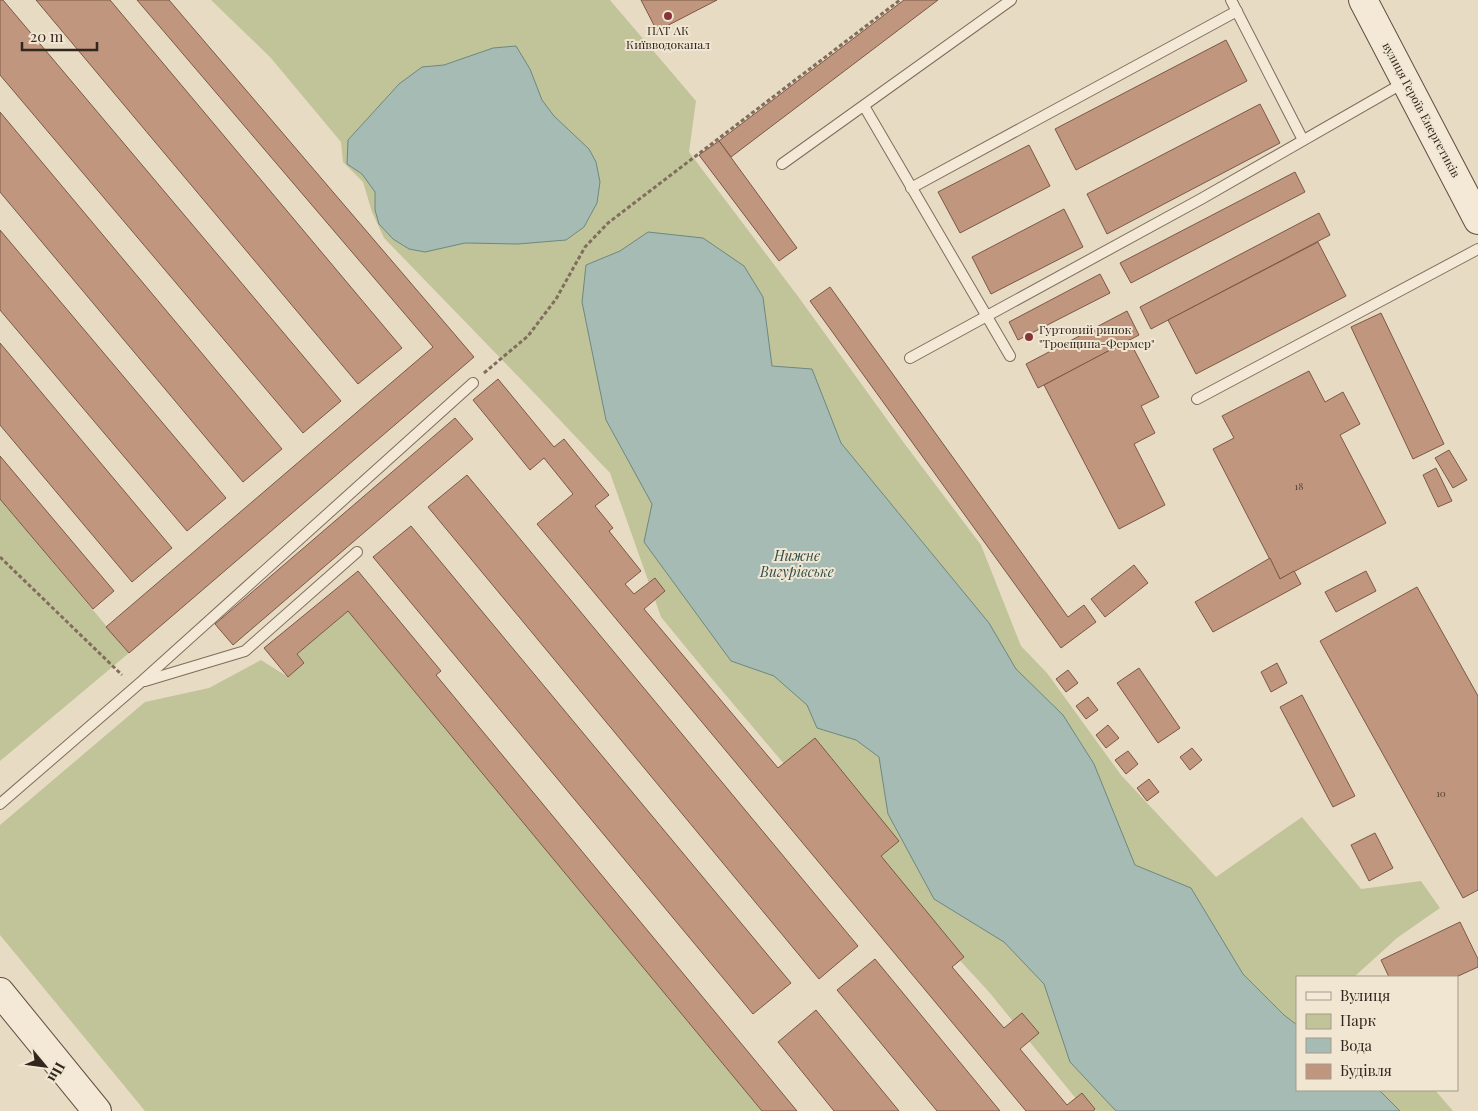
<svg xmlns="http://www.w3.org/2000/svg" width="1478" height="1111" font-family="'Playfair Display',serif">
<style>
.green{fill:#c1c499}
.water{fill:#a5bbb4;stroke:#6d8880}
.building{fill:#c1967e;stroke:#7c5845}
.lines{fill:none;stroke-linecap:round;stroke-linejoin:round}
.lane-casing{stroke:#806d5c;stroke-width:12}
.secondary-casing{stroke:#614f40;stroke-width:30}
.path{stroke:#806d5c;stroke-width:3;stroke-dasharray:4 2.5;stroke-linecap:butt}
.lane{stroke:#f4e9d6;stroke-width:10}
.secondary{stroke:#f4e9d6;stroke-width:28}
.poi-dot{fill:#873439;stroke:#f0e6d2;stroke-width:2}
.labels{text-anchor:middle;stroke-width:4;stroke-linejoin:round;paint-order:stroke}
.number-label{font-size:10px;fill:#564337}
.poi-label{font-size:12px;fill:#32271f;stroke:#f0e6d2}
.street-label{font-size:12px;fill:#32271f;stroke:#f0e6d2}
.water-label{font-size:14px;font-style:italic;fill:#304f4c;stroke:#f0e6d2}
</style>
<rect width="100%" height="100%" fill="#e8dbc4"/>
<!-- green -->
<g class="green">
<polygon points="211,0 610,0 696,101 689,152 797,295 904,443 981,545 1021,646 1047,673 1121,775 1216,877 1302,817 1361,889 1421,881 1440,908 1397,938 1354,977 1297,977 1297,1090 1435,1090 1453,1111 1086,1111 989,992 840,830 707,673 661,617 610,473 539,398 384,238 372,212 363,182 343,162 341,142 270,57"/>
<polygon points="0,499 129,653 0,761"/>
<polygon points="348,611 762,1111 145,1111 0,935 0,825 145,702 209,688 261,660 288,677 304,663 297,654"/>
</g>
<!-- water -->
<g class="water">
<polygon points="516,46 530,69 542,100 554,116 589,149 596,162 600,182 597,203 584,227 566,240 518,244 465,243 425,252 409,249 393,239 379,224 375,210 375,192 362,174 347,164 348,140 399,84 422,67 444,65 493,48"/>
<polygon points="648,232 703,238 744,266 763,297 772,366 812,369 841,443 989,623 1016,669 1063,715 1094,764 1135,865 1191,888 1243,974 1284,1015 1297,1025 1297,1090 1379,1090 1400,1111 1116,1111 1070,1062 1044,984 1004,942 934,899 888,814 879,757 856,740 817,728 807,705 774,676 731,661 644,542 652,504 606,420 582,302 586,265 620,251"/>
</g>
<!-- building -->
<g class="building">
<polygon points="0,0 3,0 341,401 303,433 0,75"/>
<polygon points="36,0 110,0 402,348 358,384"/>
<polygon points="137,0 169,0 474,357 129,653 106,627 433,347"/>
<polygon points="641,0 717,0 657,31"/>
<polygon points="904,0 938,0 731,157 719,141"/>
<polygon points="1226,40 1247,81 1076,170 1055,129"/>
<polygon points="1260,104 1280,143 1107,234 1087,194"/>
<polygon points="0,112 282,449 243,482 0,192"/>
<polygon points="719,141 797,248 779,261 699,155"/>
<polygon points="1029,145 1050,186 960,233 938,192"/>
<polygon points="1295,172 1305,192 1131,283 1120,263"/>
<polygon points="1064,209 1083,247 991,294 972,257"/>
<polygon points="1319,213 1330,235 1151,329 1140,307"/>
<polygon points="0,230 226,498 187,531 0,310"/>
<polygon points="1318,242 1346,296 1196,374 1168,320"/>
<polygon points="1100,274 1110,293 1018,340 1009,322"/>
<polygon points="830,287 1068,617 1084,605 1096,622 1061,648 810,301"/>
<polygon points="1127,311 1139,335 1038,388 1026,364"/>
<polygon points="1381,313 1444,444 1413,459 1351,327"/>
<polygon points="1129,340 1159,397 1141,406 1155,433 1134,444 1165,505 1119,529 1044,385"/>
<polygon points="0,343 172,548 132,582 0,425"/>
<polygon points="1309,371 1325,402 1343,392 1360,424 1340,435 1386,523 1280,579 1213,449 1234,438 1222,416"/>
<polygon points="498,379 554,447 564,439 609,495 595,506 613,528 609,531 641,571 625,584 634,594 655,578 665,591 644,609 778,768 815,738 899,841 881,856 964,957 952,967 1004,1028 1022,1013 1039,1033 1020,1049 1067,1105 1082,1093 1095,1109 1093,1111 1026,1111 537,524 573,494 544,458 530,470 473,400"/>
<polygon points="455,418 473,439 233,645 215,624"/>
<polygon points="1449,450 1467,480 1453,488 1435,458"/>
<polygon points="0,456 114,591 93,609 0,499"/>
<polygon points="1436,468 1452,501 1438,507 1423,475"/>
<polygon points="467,475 858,946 819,979 428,507"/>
<polygon points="411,526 791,983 753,1014 373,557"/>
<polygon points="1270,558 1280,579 1294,571 1301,584 1213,632 1195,602"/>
<polygon points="1134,565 1148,583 1105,617 1091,599"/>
<polygon points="358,571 441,671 436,675 797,1111 762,1111 348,611 297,654 304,663 288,677 264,648"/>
<polygon points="1366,571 1376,591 1336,612 1325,592"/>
<polygon points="1417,587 1478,696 1478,890 1463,898 1320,641"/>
<polygon points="1277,663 1287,683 1271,692 1261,672"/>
<polygon points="1139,668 1180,728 1158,743 1117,683"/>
<polygon points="1068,670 1078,683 1066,692 1056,679"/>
<polygon points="1302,695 1355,796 1333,807 1280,707"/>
<polygon points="1088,697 1098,710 1086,719 1076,706"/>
<polygon points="1108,725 1119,738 1106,748 1096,735"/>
<polygon points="1192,748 1202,760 1190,770 1180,757"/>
<polygon points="1128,751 1138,764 1126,774 1115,760"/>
<polygon points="1149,779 1159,792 1147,801 1137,788"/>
<polygon points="1375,833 1393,868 1369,881 1351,845"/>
<polygon points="1460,922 1478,959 1478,967 1456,977 1389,977 1381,960"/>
<polygon points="875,959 1000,1111 937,1111 837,990"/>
<polygon points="816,1010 899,1111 834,1111 778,1042"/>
</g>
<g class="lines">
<!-- lane casing -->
<g class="lane-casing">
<g id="lane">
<polyline points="1231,0 1303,140"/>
<polyline points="864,106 1010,356"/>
<polyline points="782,164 1011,0"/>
<polyline points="911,188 1237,11"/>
<polyline points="910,358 1201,199 1405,82"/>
<polyline points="1197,399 1478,249"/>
<polyline points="145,681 245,651 357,552"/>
<polyline points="0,804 141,682 473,383"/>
</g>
</g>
<!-- secondary casing -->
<g class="secondary-casing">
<g id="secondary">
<polyline points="1363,0 1478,220"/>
<polyline points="0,992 97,1111"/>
</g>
</g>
<!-- path -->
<g class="path">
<polyline points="484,373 528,336 556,299 585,247 608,223 900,0"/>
<polyline points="0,557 122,675"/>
</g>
<!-- lane -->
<use href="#lane" class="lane"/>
<!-- secondary -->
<use href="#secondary" class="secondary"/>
</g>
<!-- markers -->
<g class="poi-dot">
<circle cx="668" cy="16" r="5"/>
<circle cx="1029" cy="337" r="5"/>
</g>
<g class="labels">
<!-- number labels -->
<g class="number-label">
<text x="1299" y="490">18</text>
<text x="1441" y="797">10</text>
</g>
<!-- poi labels -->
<g class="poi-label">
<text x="668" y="35">ПАТ АК<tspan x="668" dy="14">Київводоканал</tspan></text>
<text x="1039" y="334" text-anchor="start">Гуртовий ринок<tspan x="1039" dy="14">"Троєщина-Фермер"</tspan></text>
</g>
<!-- street labels -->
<g class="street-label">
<text transform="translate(1421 110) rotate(62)" y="4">вулиця Героїв Енергетиків</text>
</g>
<!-- water labels -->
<g class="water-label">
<text x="797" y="561">Нижнє<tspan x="797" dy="16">Вигурівське</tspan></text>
</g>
</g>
<!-- legend -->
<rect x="1296" y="976" width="162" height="115" fill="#f0e6d2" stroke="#a49a8a"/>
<rect x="1306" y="992" width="25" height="8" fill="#f4e9d6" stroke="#a49a8a"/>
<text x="1340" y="1001" font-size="15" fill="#32271f">Вулиця</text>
<rect x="1306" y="1014" width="25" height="15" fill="#c1c499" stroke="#a49a8a"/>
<text x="1340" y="1026" font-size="15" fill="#32271f">Парк</text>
<rect x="1306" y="1038" width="25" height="15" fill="#a5bbb4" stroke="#a49a8a"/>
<text x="1340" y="1051" font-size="15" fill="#32271f">Вода</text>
<rect x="1306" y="1064" width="25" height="15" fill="#c1967e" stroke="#a49a8a"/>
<text x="1340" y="1076" font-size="15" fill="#32271f">Будівля</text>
<!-- north arrow -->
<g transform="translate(45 1066) rotate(119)" stroke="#f0e6d2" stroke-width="4" paint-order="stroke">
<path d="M0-4L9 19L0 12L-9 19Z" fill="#32271f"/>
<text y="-8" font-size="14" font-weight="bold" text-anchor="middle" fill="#32271f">Пн</text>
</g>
<!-- scale -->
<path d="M22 42v8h75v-8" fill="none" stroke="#32271f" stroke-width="2.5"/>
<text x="30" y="42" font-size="15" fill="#32271f" stroke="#f0e6d2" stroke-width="4" paint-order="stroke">20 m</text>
</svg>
